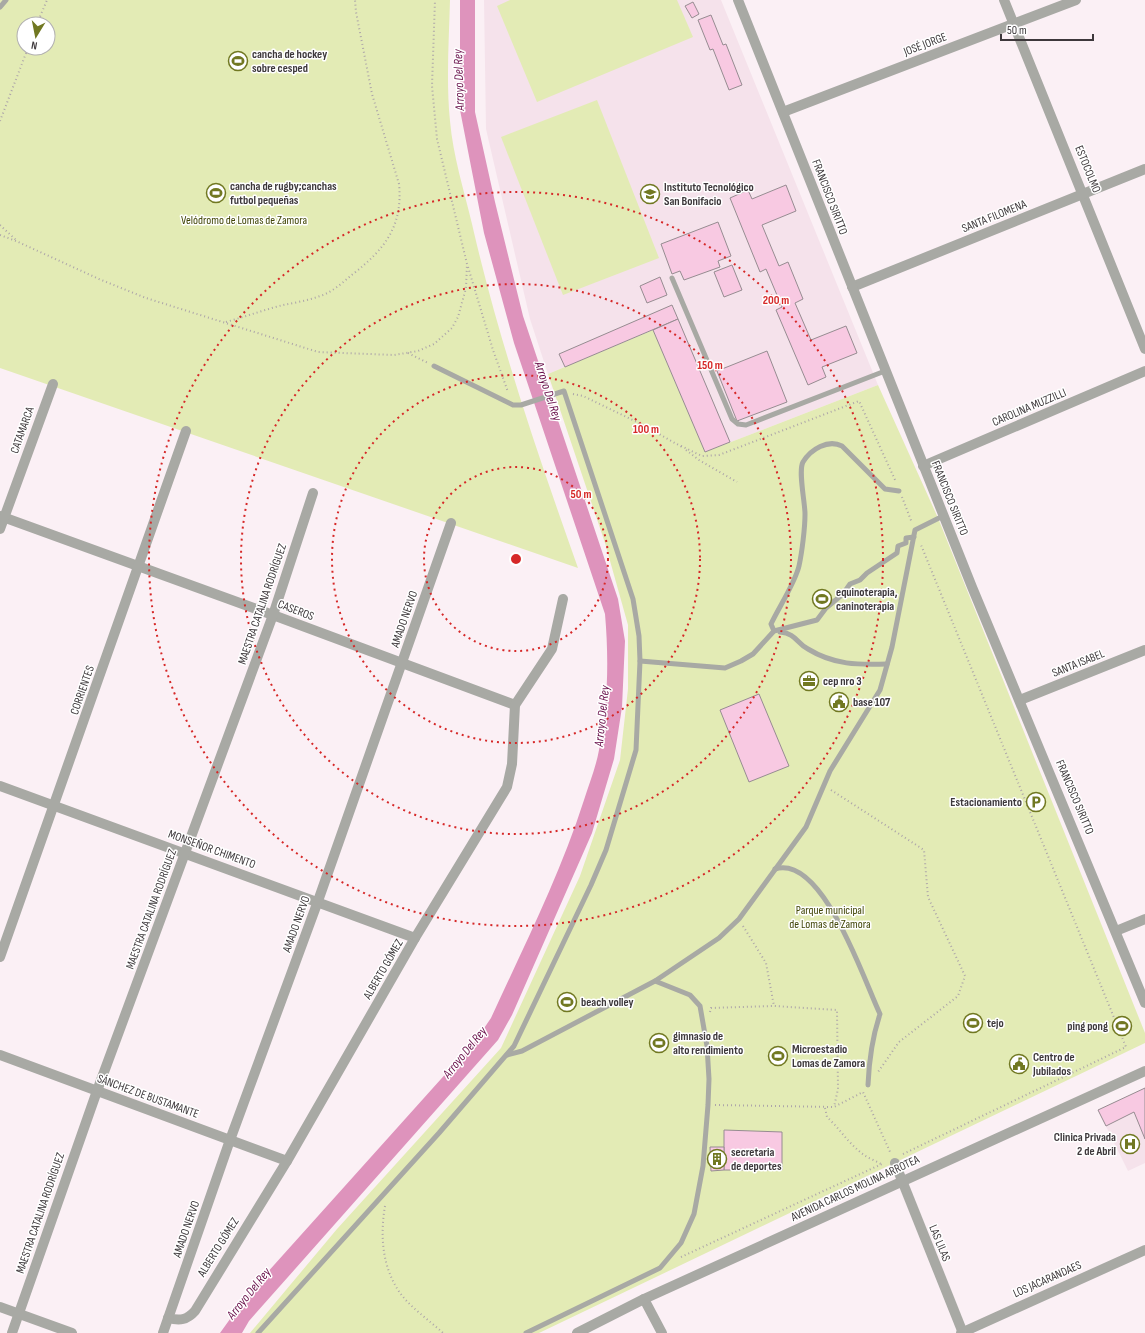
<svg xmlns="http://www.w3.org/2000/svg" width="1145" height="1333" font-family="'Sofia Sans Condensed',sans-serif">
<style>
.built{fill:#f5e2eb}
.green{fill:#e3ebb5;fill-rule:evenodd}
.water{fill:#de93bc}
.building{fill:#f8c9e2;stroke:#968c91}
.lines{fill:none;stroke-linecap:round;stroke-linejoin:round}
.path{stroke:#ada5a9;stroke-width:2;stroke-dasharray:1 3;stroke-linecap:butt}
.service{stroke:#a8a9a4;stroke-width:5}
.minor{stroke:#a8a9a4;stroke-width:10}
.tertiary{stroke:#a8a9a4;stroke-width:10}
.ring{fill:none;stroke:#d62828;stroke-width:2;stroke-dasharray:2 4}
.labels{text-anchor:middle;stroke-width:3;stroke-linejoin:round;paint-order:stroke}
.street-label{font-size:12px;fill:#3d383b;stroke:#fff}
.poi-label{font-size:12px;font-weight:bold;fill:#3d383b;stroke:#fff;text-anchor:start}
.park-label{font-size:12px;fill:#414506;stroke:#fff}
.water-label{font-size:13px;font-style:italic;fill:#6b134d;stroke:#fff}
.centre{fill:#d62828;stroke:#fff;stroke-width:2}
.ring-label{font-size:12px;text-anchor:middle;font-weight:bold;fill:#d62828;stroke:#fff;stroke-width:3;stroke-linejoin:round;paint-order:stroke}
</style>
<rect width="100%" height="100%" fill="#fbf0f5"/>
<!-- built -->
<g class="built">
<polygon points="484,0 721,0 878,385 705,452 653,330 548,374 530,319 486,129"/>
<polygon points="1145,1088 1145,1163 1128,1171 1098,1110"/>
</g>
<!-- green -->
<g class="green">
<path d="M 0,0 L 450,0 C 449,40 446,81 450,121 C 453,156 464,190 472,224 C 499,342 538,455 578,568 L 0,368 ZM 24,24 L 48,24 L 48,48 L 24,48 Z"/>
<polygon points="510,0 677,0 693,37 537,102 497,6"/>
<polygon points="597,100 659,258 563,295 501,137"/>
<polygon points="653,330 705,452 878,385 938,518 1145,1033 1145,1043 539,1333 250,1333 337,1229 501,1048 580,876 620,760 628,689 628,625 605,543 548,374"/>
</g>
<!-- water -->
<path class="water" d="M 460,0 L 475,0 L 475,112 L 495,202 L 523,316 L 618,599 L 625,641 L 622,707 L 614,759 L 592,833 L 512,1015 L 498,1040 L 249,1321 L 242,1333 L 220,1333 L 248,1294 L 476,1040 L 491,1018 C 524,946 560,875 584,800 C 589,784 596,767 599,750 C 608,705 609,660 605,614 L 514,343 L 484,233 L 460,110 Z"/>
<!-- building -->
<g class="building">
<polygon points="693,2 699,14 692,18 685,6"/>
<polygon points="711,15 723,45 726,44 742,85 729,90 713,49 710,50 698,20"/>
<polygon points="786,185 796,211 762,225 779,266 788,262 803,299 795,303 811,340 846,326 857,353 822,367 826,377 808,385 776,310 782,307 766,269 760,272 730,198 748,190 752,199"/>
<polygon points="718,222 731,256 718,261 720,267 684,280 680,271 672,274 661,244"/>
<polygon points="732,265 742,290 724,297 714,272"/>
<polygon points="660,277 667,295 647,303 640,286"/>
<polygon points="672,305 678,319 565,367 559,354"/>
<polygon points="678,319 730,442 705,452 653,330"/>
<polygon points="767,351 787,402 737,421 717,371"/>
<polygon points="759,694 789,766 749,782 720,710"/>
<polygon points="1145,1088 1145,1139 1134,1112 1106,1126 1098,1110"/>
<polygon points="724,1130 782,1132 782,1170 724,1170"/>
<polygon points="710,1147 724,1147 724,1170 711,1171"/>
</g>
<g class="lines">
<!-- path -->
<g class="path">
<polyline points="37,24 47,0"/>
<polyline points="0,121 28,48"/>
<polyline points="0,225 16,240"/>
<polyline points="0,235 16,241 99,279 146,298 318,352 394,355 418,351 434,344 452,328 458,317 466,288 467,264 437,139 432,86 435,0"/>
<polyline points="468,267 493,350 508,392"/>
<path d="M 226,322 C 244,317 261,311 279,306 C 292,303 307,301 320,296 C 333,292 343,282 353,274 C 385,249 403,226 399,184 L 372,94 L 356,12 L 355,0"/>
<polyline points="408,353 428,363"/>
<polyline points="573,394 583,396 643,425 682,447"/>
<polyline points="681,446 702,456 719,455 859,401 896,482"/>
<polyline points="686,450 699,460 737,482"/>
<polyline points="902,497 912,523"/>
<polyline points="831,790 924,850 928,897 965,976 958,996 899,1042 878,1072"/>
<polyline points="743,926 766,963 774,1006"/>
<polyline points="710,1012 711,1008 774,1006 837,1010 838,1089 834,1107"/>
<polyline points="715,1105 834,1107 863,1092 891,1154"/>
<path d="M 825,1108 L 827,1117 C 838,1127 847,1141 859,1151 C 865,1157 874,1160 881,1164"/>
<polyline points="903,1154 1126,1047 921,545"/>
<path d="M 385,1206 C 380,1236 382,1267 400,1293 C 411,1308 429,1320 443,1333"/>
<polyline points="681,1257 884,1163"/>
</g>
<!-- service -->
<g class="service">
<polyline points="0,7 6,0"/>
<polyline points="672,278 732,419 738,424 746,425 885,371"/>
<path d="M 774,631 L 771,624 C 779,607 795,583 799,566 C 802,552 805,528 805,514 C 805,502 798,471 803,462 C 811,449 828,439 842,446 L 885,489 L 899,491"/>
<path d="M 780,632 C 797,634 795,642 808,649 C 834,665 858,665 887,664"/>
<polyline points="640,661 725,668 741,661 753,654 774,631 817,620 826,608 843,594 850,584 860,580 867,573 897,553 898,546 906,543 906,538 914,537"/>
<path d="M 775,869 C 823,854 864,981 880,1014 C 872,1038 869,1060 868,1085"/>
<polyline points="655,981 719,938 739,919 806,827 830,771 880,690 892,647 915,530 943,516"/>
<polyline points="507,1055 522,1051 655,981 690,995 700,1006 707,1046 709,1079 708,1105 703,1166 694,1214 681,1243 660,1268 526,1333"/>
<polyline points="258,1333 439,1133 514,1046 591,885 606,850 636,750 640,661 639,636 633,599 564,391 521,405 513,405 434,366"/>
</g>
<!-- minor -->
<g class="minor">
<polyline points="1004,0 1145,349"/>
<polyline points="783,112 1076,0"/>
<polyline points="852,287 1145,169"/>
<polyline points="923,466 1145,371"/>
<polyline points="0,516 273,615 515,705"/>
<polyline points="0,529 53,384"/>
<polyline points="1020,700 1145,650"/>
<polyline points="0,786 415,938"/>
<polyline points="1116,931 1145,919"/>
<polyline points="0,957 186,431"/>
<polyline points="0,1055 287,1161"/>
<polyline points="895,1163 963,1333"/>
<polyline points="644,1299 662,1333"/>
<path d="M 168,1318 C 180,1321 187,1320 195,1311 L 287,1161 L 415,938 L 507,787 L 512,764 L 515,705 L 552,649 L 563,599"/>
<polyline points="12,1333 97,1091 273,615 313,493"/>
<polyline points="163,1333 230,1140 318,901 451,523"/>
<polyline points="961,1333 1145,1250"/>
</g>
<!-- tertiary -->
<g class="tertiary">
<polyline points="738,0 972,587 1145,1003"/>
<polyline points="0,1307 72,1333"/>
<polyline points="577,1333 644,1299 1145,1071"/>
</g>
</g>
<!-- distance rings -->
<g class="ring">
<circle cx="516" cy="559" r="92"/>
<circle cx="516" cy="559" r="184"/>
<circle cx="516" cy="559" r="275"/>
<circle cx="516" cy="559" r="367"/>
</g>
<!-- icons -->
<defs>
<g id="stadium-ring" transform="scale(1)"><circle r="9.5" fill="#fff" stroke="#717822" stroke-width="1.5"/><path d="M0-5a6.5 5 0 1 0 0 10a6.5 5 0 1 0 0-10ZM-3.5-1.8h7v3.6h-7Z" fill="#717822"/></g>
<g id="school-ring" transform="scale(1)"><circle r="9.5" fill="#fff" stroke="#717822" stroke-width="1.5"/><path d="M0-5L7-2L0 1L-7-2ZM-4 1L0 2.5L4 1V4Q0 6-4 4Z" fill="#717822"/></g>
<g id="office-ring" transform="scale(1)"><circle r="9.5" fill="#fff" stroke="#717822" stroke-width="1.5"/><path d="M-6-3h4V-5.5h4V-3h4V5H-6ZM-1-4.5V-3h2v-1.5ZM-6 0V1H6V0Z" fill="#717822"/></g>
<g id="civic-ring" transform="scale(1)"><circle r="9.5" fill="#fff" stroke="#717822" stroke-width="1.5"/><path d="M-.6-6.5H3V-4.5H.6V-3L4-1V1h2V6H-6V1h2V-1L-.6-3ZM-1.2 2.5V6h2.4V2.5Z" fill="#717822"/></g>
<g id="parking-ring" transform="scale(1)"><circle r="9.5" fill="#fff" stroke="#717822" stroke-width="1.5"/><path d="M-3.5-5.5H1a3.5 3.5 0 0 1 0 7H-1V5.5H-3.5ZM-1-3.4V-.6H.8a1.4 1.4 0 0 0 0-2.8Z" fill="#717822"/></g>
<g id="hospital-ring" transform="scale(1)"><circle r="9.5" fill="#fff" stroke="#717822" stroke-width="1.5"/><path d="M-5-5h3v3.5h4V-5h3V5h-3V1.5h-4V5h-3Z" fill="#717822"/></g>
<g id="building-ring" transform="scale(1)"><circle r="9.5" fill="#fff" stroke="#717822" stroke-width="1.5"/><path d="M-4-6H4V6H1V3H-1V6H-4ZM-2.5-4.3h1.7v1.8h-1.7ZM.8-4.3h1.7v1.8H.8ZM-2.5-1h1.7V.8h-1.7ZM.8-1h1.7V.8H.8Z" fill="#717822"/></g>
</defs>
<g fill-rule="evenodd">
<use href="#stadium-ring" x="238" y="61"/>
<use href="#stadium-ring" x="216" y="193"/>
<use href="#school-ring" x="650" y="194"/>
<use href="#stadium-ring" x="822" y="599"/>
<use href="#office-ring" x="809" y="681"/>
<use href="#civic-ring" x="839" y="702"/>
<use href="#parking-ring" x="1036" y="802"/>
<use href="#stadium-ring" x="567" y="1002"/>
<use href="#stadium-ring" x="973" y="1023"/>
<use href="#stadium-ring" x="1122" y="1026"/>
<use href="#stadium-ring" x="659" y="1043"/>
<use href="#stadium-ring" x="778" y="1056"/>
<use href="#civic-ring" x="1019" y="1064"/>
<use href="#hospital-ring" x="1130" y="1144"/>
<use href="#building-ring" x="717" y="1159"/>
</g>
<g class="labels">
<!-- street labels -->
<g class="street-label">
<text transform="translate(925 44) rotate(-21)" y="4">JOSÉ JORGE</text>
<text transform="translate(1088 169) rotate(68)" y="4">ESTOCOLMO</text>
<text transform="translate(830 197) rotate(69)" y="4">FRANCISCO SIRITTO</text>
<text transform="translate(994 216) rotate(-22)" y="4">SANTA FILOMENA</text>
<text transform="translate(1029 407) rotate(-23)" y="4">CAROLINA MUZZILLI</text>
<text transform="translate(22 430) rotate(-70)" y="4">CATAMARCA</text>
<text transform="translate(950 498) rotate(68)" y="4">FRANCISCO SIRITTO</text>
<text transform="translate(262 604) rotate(-71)" y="4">MAESTRA CATALINA RODRÍGUEZ</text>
<text transform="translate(296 610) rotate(21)" y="4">CASEROS</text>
<text transform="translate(404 619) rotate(-71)" y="4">AMADO NERVO</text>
<text transform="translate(1078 663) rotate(-22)" y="4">SANTA ISABEL</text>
<text transform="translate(82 690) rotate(-71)" y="4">CORRIENTES</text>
<text transform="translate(1075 797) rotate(67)" y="4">FRANCISCO SIRITTO</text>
<text transform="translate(212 849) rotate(20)" y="4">MONSEÑOR CHIMENTO</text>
<text transform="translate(151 909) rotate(-70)" y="4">MAESTRA CATALINA RODRÍGUEZ</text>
<text transform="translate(296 924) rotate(-70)" y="4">AMADO NERVO</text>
<text transform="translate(383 969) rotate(-60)" y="4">ALBERTO GÓMEZ</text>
<text transform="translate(148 1096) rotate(20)" y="4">SÁNCHEZ DE BUSTAMANTE</text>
<text transform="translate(855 1188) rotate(-25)" y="4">AVENIDA CARLOS MOLINA ARROTEA</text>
<text transform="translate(40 1213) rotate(-71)" y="4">MAESTRA CATALINA RODRÍGUEZ</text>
<text transform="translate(186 1229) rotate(-71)" y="4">AMADO NERVO</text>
<text transform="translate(940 1243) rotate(68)" y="4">LAS LILAS</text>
<text transform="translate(218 1247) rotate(-58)" y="4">ALBERTO GÓMEZ</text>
<text transform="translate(1047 1279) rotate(-24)" y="4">LOS JACARANDAES</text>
</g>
<!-- poi labels -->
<g class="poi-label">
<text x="252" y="58">cancha de hockey<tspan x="252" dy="14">sobre cesped</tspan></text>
<text x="230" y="190">cancha de rugby;canchas<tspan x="230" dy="14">futbol pequeñas</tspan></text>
<text x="664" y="191">Instituto Tecnológico<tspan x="664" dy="14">San Bonifacio</tspan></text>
<text x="836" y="596">equinoterapia,<tspan x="836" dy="14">caninoterapia</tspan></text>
<text x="823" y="685">cep nro 3</text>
<text x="853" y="706">base 107</text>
<text x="1022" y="806" text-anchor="end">Estacionamiento</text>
<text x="581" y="1006">beach volley</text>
<text x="987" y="1027">tejo</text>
<text x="1108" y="1030" text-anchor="end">ping pong</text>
<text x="673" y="1040">gimnasio de<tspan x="673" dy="14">alto rendimiento</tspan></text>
<text x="792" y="1053">Microestadio<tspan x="792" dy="14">Lomas de Zamora</tspan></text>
<text x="1033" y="1061">Centro de<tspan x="1033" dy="14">Jubilados</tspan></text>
<text x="1116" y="1141" text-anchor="end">Clinica Privada<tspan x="1116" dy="14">2 de Abril</tspan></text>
<text x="731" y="1156">secretaria<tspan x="731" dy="14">de deportes</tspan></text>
</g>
<!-- park labels -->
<g class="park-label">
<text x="244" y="224">Velódromo de Lomas de Zamora</text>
<text x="830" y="914">Parque municipal<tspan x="830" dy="14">de Lomas de Zamora</tspan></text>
</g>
<!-- water labels -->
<g class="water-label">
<text transform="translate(458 80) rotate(-92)" y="5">Arroyo Del Rey</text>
<text transform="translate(549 391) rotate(72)" y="5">Arroyo Del Rey</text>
<text transform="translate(601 716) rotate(-84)" y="5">Arroyo Del Rey</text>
<text transform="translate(464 1052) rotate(-51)" y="5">Arroyo Del Rey</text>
<text transform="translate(248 1293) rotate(-51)" y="5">Arroyo Del Rey</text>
</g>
</g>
<circle cx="516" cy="559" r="6" class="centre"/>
<g class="ring-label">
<text x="776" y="304">200 m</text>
<text x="710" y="369">150 m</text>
<text x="646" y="433">100 m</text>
<text x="581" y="498">50 m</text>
</g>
<!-- north arrow -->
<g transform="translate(36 36) rotate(190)"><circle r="19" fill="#ffffff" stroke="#b1afb1"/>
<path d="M0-3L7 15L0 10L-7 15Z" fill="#717822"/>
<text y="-6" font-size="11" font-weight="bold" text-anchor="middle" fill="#3d383b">N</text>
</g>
<!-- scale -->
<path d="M1001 34v6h92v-6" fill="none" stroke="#3d383b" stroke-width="2"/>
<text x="1007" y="34" font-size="12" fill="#3d383b" stroke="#ffffff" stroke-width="3" paint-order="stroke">50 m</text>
</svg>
